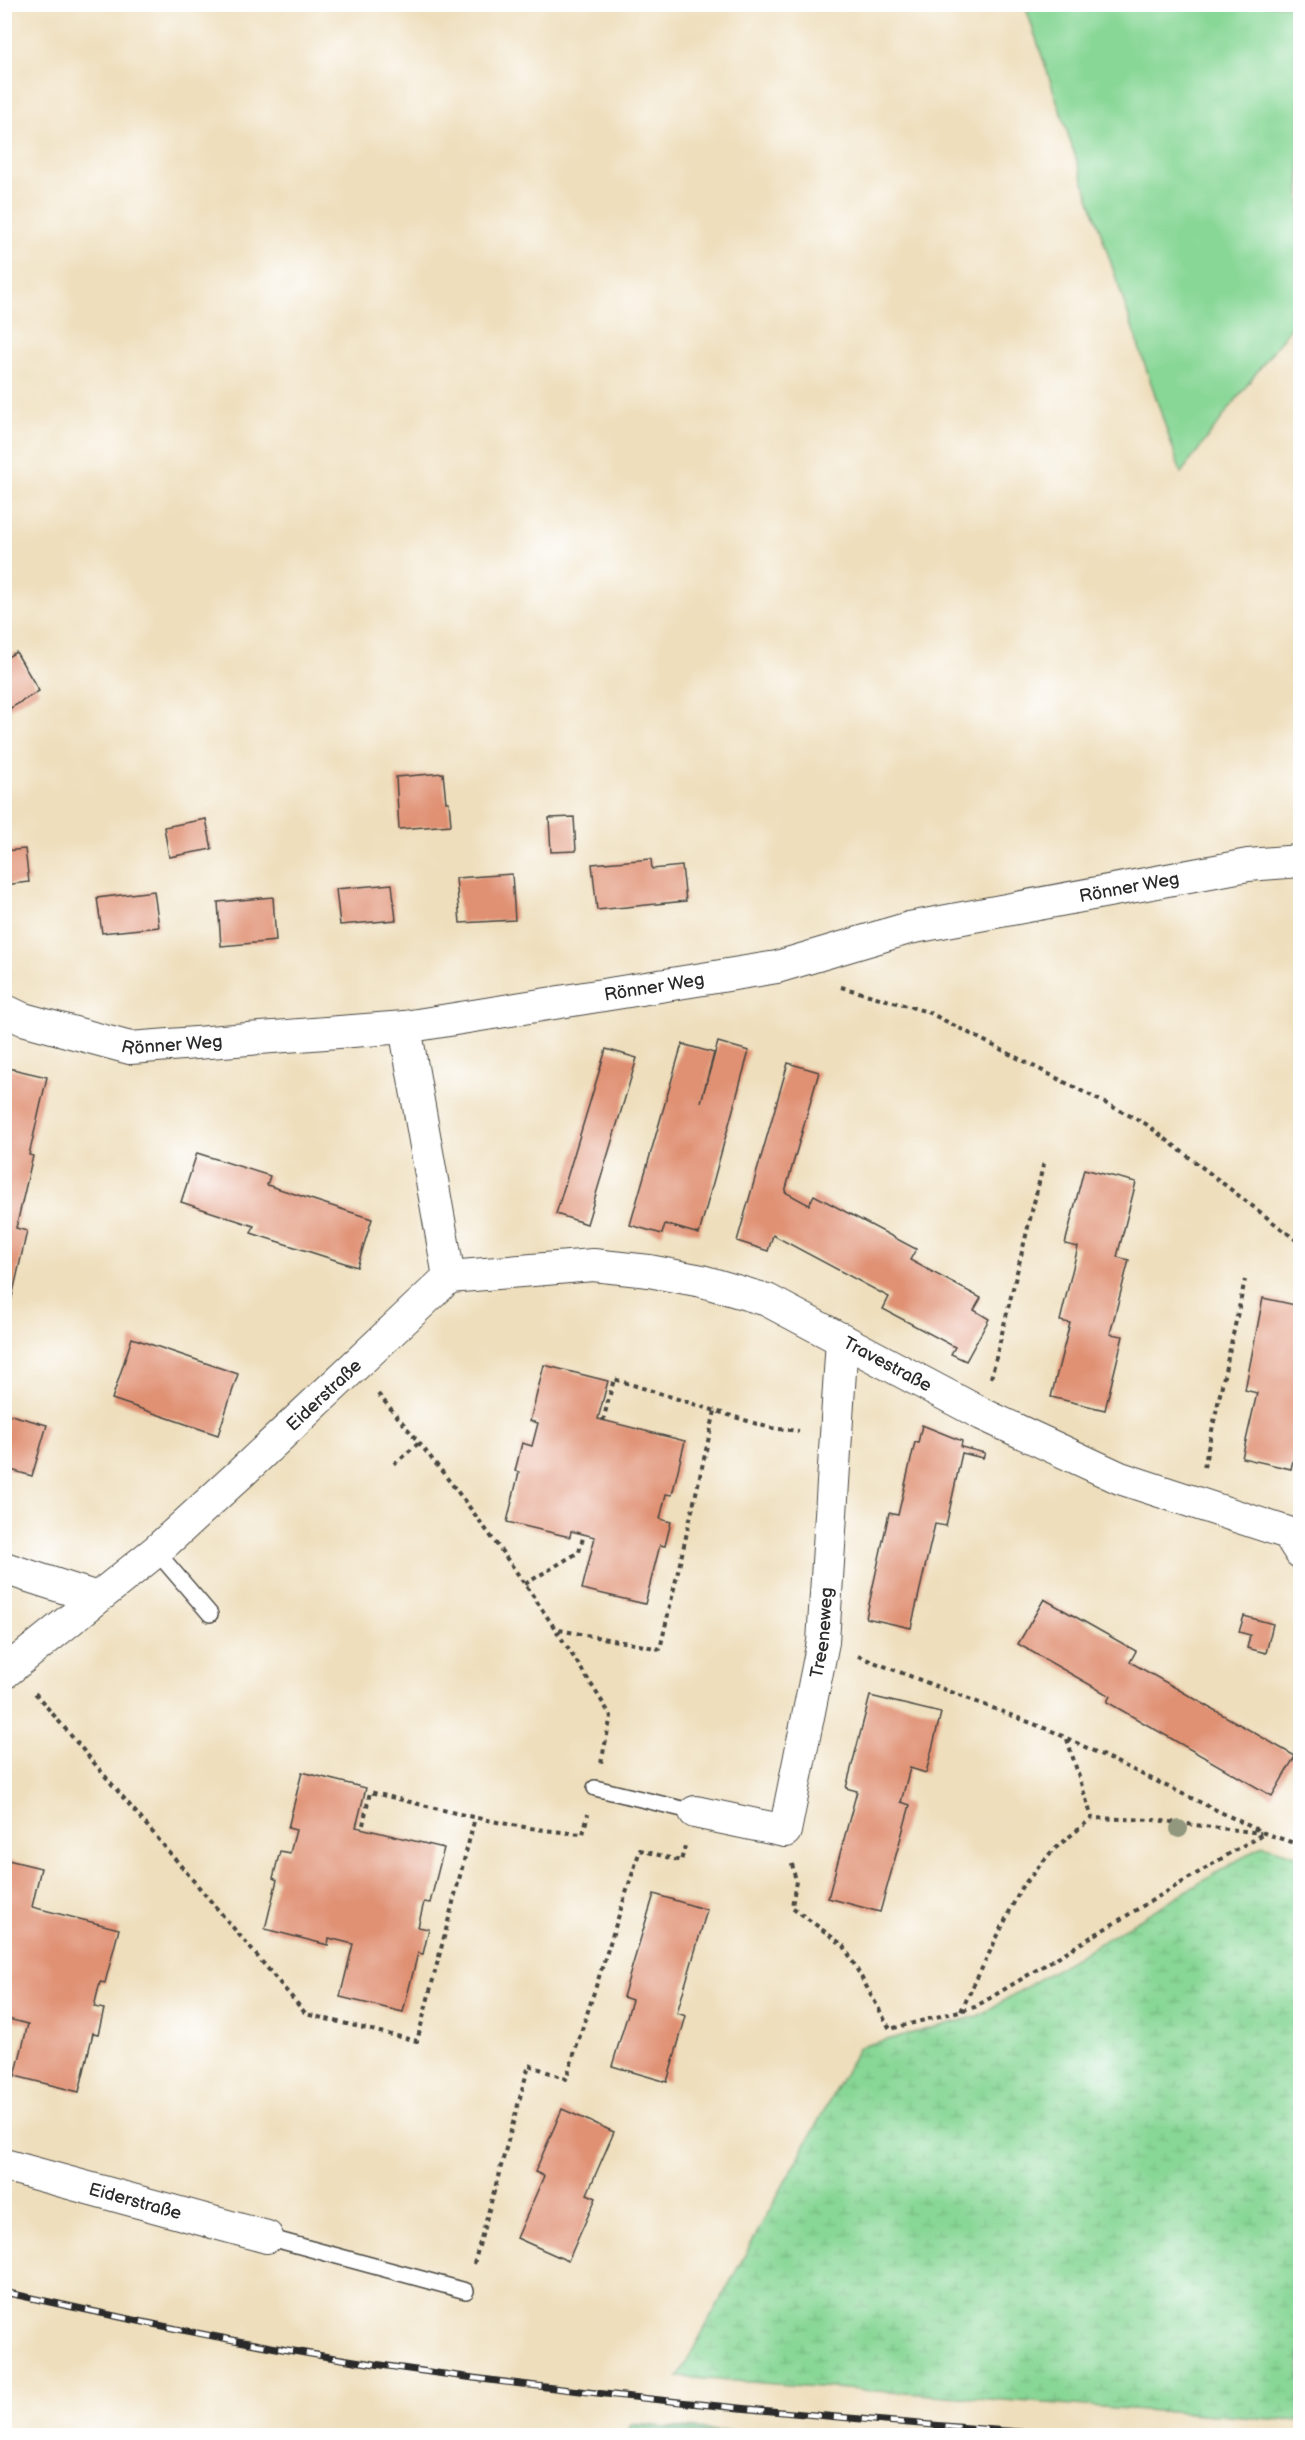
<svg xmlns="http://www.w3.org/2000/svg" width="1305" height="2440" font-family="'Balsamiq Sans',sans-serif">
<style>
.grass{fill:#88d796;stroke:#5a8160;stroke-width:1.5}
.forest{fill:url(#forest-firs);stroke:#4c7255;stroke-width:1.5}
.wetland{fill:url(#wetland-marsh);stroke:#5a8160;stroke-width:1.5}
.building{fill:#e09173}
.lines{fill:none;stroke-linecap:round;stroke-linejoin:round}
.lane-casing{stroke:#484641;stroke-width:18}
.street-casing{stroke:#484641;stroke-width:34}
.path{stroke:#484641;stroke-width:4;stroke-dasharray:4.5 4.5;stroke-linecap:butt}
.lane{stroke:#fff;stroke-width:15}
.street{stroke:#fff;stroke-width:32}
.rail-casing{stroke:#2b2b2b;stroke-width:7}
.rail{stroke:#fff;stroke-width:4.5;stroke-dasharray:14;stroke-linecap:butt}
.tree{fill:#92987e}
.labels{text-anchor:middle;stroke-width:6;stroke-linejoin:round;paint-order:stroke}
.street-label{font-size:18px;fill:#2b2b2b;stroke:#fff}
</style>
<defs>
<pattern id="forest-firs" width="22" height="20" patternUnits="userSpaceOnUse" patternTransform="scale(1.5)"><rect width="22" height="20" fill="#6eb87f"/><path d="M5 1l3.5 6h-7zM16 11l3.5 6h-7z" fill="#5b9668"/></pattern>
<pattern id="wetland-marsh" width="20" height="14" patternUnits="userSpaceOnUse" patternTransform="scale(1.5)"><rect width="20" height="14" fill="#88d796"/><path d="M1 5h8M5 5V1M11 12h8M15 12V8" fill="none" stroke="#76b981"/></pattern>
</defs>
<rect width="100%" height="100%" fill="#fff"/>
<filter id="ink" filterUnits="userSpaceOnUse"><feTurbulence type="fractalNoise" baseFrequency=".0167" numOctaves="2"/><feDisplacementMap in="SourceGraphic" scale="12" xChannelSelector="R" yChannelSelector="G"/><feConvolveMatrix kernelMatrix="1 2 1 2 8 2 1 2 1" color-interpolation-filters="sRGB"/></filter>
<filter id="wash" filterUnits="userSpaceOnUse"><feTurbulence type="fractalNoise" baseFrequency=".008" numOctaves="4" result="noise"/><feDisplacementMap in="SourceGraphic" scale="24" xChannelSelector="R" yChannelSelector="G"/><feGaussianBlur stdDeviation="1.35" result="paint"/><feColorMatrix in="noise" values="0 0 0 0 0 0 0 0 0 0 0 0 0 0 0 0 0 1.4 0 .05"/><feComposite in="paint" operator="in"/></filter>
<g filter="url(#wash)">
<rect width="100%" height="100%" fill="#eedebc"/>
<!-- grass -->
<polygon class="grass" points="1025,5 1300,5 1300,317 1293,324 1181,473"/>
<!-- forest -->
<polygon class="forest" points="631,2424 772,2435 627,2435"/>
<!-- wetland -->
<polygon class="wetland" points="1263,1845 1300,1856 1300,2421 678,2377 859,2047 978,2016"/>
<g id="blocks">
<!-- building -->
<g class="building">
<polygon points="16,652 39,691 6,711 4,659"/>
<polygon points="443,773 446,802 449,802 451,825 399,829 396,777"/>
<polygon points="574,817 576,851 551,852 549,818"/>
<polygon points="206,819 212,849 169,857 164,827"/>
<polygon points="25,849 29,882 4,885 4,851"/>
<polygon points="651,859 652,869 682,866 686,901 597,910 592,864"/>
<polygon points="512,874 515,920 460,923 456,878"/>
<polygon points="392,884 396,920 340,925 336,889"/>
<polygon points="154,891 159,927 102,933 97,898"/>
<polygon points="273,897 276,941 221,946 218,902"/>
<polygon points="718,1042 749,1051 699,1234 665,1224 662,1234 630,1225 682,1044 714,1053 701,1102"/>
<polygon points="606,1049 637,1058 587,1224 556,1214"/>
<polygon points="788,1063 819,1072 785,1192 809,1205 814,1195 916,1249 910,1260 981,1298 974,1310 989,1319 966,1361 951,1354 955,1347 883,1309 889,1297 773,1235 768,1251 737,1241"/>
<polygon points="4,1067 47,1077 29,1155 33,1156 16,1228 27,1231 10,1306 4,1304"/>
<polygon points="197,1153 270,1176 267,1185 372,1219 357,1267 251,1233 254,1226 181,1202"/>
<polygon points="1084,1169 1136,1182 1117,1257 1129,1260 1110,1334 1123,1336 1105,1410 1051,1397 1070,1323 1060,1321 1078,1247 1065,1244"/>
<polygon points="1263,1298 1300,1306 1300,1378 1296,1401 1300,1402 1300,1430 1291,1469 1242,1458 1257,1393 1245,1390"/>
<polygon points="132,1338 238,1374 218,1435 112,1399"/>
<polygon points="544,1365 608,1381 598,1419 685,1441 672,1495 666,1494 660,1519 671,1522 665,1546 660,1545 645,1604 582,1589 595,1537 571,1531 570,1537 507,1522 519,1472 515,1471 522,1443 532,1446 538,1423 530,1421"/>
<polygon points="4,1413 47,1425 32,1476 4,1468"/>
<polygon points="922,1425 962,1441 961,1447 985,1453 983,1458 962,1453 946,1526 935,1524 911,1628 866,1618 889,1513 898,1515 915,1442 918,1443"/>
<polygon points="1044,1599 1136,1651 1130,1662 1295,1756 1272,1796 1107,1702 1110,1696 1018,1644"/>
<polygon points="1244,1616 1273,1624 1266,1653 1247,1648 1250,1635 1239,1632"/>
<polygon points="870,1696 941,1713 926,1773 910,1768 901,1802 910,1805 880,1912 828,1898 857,1791 846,1788"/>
<polygon points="302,1772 366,1788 356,1827 444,1848 430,1903 424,1902 418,1927 429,1929 423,1954 418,1953 403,2012 340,1997 353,1944 329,1938 328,1945 265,1929 277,1880 273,1878 280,1851 290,1853 296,1830 288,1828"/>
<polygon points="4,1859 41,1868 32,1907 119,1929 105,1983 100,1982 94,2007 104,2009 98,2034 93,2033 79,2092 15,2076 28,2024 4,2018"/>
<polygon points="654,1894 707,1910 677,2013 686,2016 667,2082 612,2066 632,2000 623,1997"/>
<polygon points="562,2109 614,2132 587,2194 596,2198 568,2261 517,2238 544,2176 535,2172"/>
</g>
</g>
</g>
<g filter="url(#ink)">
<use href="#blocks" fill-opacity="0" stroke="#484641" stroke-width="1.5"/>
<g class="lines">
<!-- lane casing -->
<g class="lane-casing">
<g id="lane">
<polyline points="156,1551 210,1614"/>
<polyline points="595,1788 695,1812"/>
<polyline points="267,2237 466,2291"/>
</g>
</g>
<!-- street casing -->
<g class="street-casing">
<g id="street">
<path id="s1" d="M 4,1010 L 23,1019 L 130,1048 L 405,1027 L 777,967 L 909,928 L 1248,865 L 1300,861"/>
<path id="s2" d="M 449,1277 L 593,1265 L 649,1271 L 702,1281 L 767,1300 L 982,1414 L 1120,1478 L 1288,1533 L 1300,1552"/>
<polyline points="4,1568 97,1598"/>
<path id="s3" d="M 4,1673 L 156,1551 L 240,1474 L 449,1277 L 405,1027"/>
<path id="s4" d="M 695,1812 L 785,1831 L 823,1642 L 842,1339"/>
<path id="s5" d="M 4,2165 L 267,2237"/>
</g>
</g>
<!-- path -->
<g class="path">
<polyline points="841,987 928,1012 1146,1124 1300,1243"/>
<polyline points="991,1378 1044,1162"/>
<path d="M 378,1394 C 465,1494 541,1603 611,1716 L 601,1763"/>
<polyline points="603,1421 614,1379 770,1428 799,1431"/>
<polyline points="394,1464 420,1442"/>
<polyline points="1204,1467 1245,1280"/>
<polyline points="525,1584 579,1552 584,1534"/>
<polyline points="559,1630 660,1649 715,1411"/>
<polyline points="858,1656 1052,1731 1264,1833 1300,1845"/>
<polyline points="35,1693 306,2014 417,2041 475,1818"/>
<polyline points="1067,1739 1092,1818"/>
<path d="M 363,1825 L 370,1792 C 440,1809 510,1829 583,1834 L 588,1814"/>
<polyline points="792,1864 796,1881 792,1907 844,1946 890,2029 975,2007 1264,1833"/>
<polyline points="961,2011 1021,1888 1052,1851 1092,1818 1154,1820 1261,1833"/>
<polyline points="474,2264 529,2065 566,2079 640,1850 681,1861 685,1846"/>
</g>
<!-- lane -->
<use href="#lane" class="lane"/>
<!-- street -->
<use href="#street" class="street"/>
<!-- rail casing -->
<g class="rail-casing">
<path id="rail" d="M 4,2292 C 123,2318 241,2344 361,2362 C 597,2398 835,2418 1073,2436"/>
</g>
<!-- rail -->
<use href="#rail" class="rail"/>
</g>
<!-- trees -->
<circle class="tree" cx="1179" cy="1829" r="9"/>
</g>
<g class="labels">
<!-- street labels -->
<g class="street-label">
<text dy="6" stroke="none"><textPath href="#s1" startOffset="1146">Rönner Weg</textPath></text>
<text dy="6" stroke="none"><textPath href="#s1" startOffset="660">Rönner Weg</textPath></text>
<text dy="6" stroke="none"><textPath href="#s1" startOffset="174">Rönner Weg</textPath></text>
<text dy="6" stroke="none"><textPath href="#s2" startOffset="459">Travestraße</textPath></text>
<text dy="6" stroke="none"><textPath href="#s3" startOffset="424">Eiderstraße</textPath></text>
<text dy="6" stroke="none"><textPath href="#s4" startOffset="294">Treeneweg</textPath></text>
<text dy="6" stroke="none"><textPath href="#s5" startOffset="136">Eiderstraße</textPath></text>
</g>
</g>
<!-- margin -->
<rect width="1305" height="2440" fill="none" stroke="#fff" stroke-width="24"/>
</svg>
